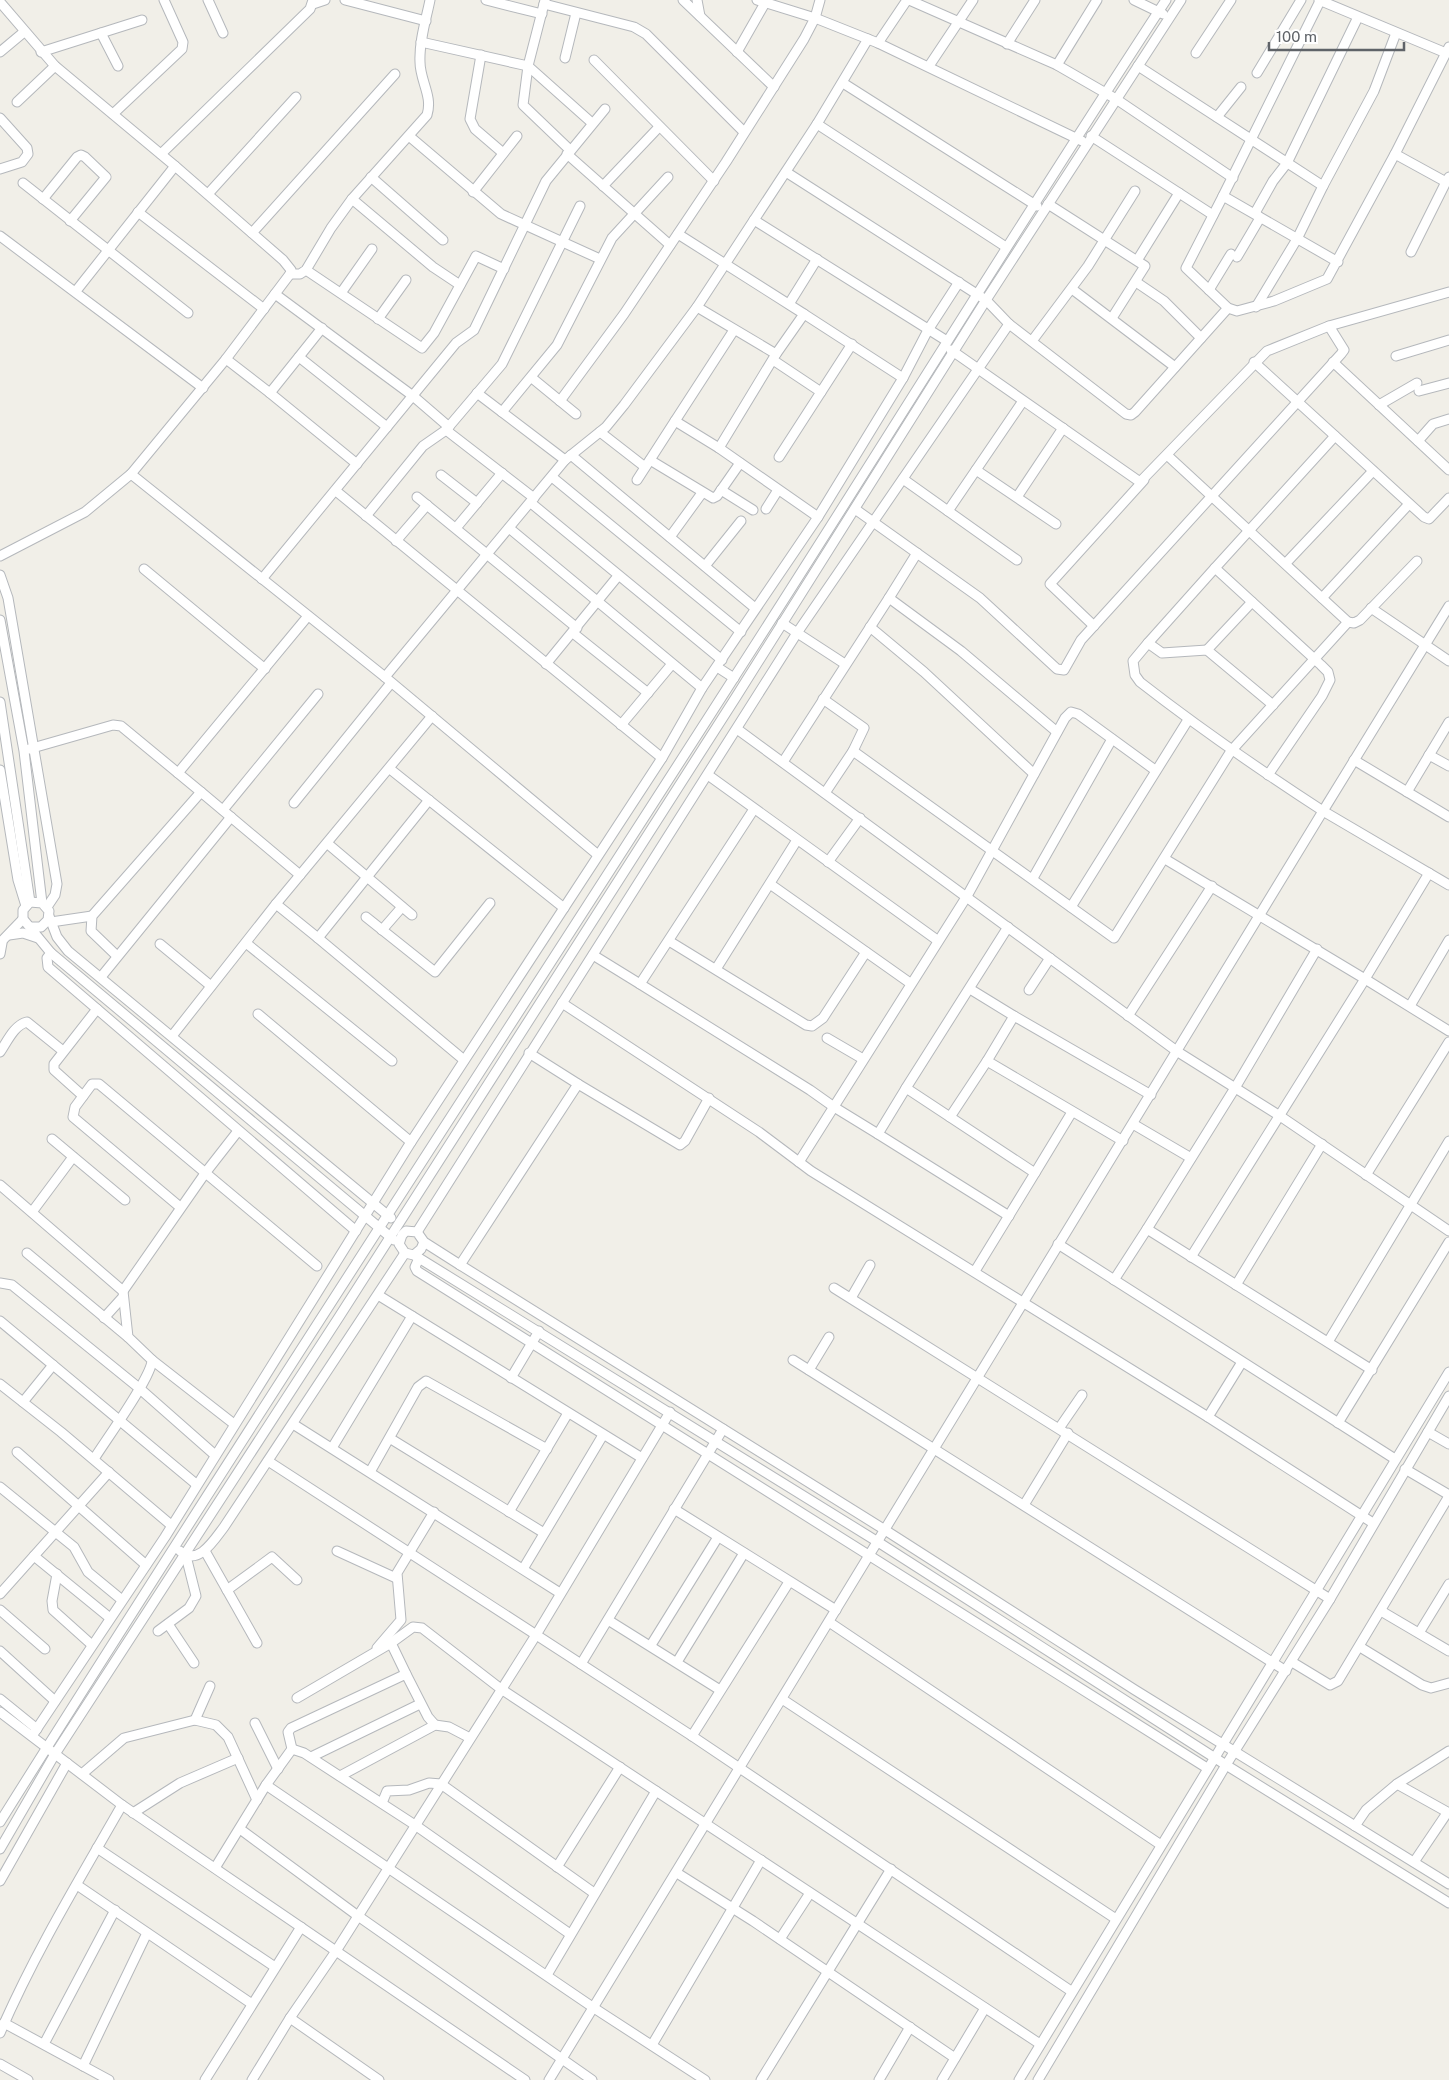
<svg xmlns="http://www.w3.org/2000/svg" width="1449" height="2080" font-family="'Public Sans',sans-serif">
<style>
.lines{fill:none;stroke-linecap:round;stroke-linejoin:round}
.minor-casing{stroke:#b5b8bc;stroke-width:11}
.minor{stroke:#fff;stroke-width:9}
</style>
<rect width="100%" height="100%" fill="#f1efe8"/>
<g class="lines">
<!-- minor casing -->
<g class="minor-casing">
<g id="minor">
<polyline points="208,0 223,33"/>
<polyline points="345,0 426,21"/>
<polyline points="486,0 542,14"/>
<polyline points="545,0 528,66 523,105 570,150"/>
<polyline points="683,0 774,87"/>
<polyline points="697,0 700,16"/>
<polyline points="757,0 815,18 878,43 1082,141"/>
<polyline points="909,0 1057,65 1116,99 1233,178"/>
<polyline points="1134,0 1163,14"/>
<polyline points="1319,0 1446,53"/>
<polyline points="0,2 55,66 175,166 283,260 291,270 290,274 226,359 131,474 85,512 0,556"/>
<polyline points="313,4 325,0"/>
<polyline points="544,4 634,27 646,34 744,132"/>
<polyline points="101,33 118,66"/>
<polyline points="421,42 528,66 592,123"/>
<polyline points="878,43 907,0"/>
<polyline points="1007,44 1035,0"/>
<polyline points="1449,47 1395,154 1446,182 1449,177"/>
<polyline points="0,52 24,32"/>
<polyline points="41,52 142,20"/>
<polyline points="737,52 765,3"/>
<polyline points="1196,53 1231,0"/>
<polyline points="481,55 470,119 475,129 503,153"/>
<polyline points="565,58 576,13"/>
<polyline points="594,60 714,181"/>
<polyline points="1057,65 1097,0"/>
<polyline points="929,66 973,0"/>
<polyline points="1138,66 1323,186 1374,91 1396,33"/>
<polyline points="1257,73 1301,0"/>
<polyline points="843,83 1037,206"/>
<polyline points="17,102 55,66"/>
<polyline points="113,114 182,49 183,42 164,0"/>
<polyline points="1217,117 1241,87"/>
<polyline points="0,118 27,148 28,154 22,162 0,169"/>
<polyline points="817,124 1006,247"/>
<polyline points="409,136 501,214 600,259"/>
<polyline points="1091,136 1213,215"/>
<polyline points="161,154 310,9 313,0"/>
<polyline points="567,154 670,245"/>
<polyline points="786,172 986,300 1009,324 1126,414 1131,415 1135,412 1228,308"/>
<polyline points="371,177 443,240"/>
<polyline points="23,183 188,313"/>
<polyline points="603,186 659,127"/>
<polyline points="473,192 517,136"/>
<polyline points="208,194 296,97"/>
<polyline points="1223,196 1320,1"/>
<polyline points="43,199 77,157 81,155 85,157 106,177 70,221"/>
<polyline points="352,199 433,267 460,285"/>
<polyline points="1048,204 1145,266 1112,318"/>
<polyline points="138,212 264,309"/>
<polyline points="754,220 947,341"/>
<polyline points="252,233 395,74"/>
<polyline points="678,234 804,314 776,354 719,448 818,517"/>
<polyline points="0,236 203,388"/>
<polyline points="1411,252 1446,182"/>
<polyline points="1237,257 1260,218 1255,213 1273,181 1287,163 1358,17"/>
<polyline points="1138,259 1179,193"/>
<polyline points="1338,262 1223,196 1186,268 1228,308 1237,311 1274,301 1327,279 1395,154"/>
<polyline points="306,270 422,348 434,333 476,256 504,269"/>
<path d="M 290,274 L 300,274 L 306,270 L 331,228 L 352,199 L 427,115 C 433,96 420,81 420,62 C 419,41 426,20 430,0"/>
<polyline points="1136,282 1164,301 1201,338"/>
<polyline points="1072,289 1175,367"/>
<polyline points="1209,290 1231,254"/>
<polyline points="76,291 175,166"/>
<polyline points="341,293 372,249"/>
<polyline points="275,294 413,396 449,427"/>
<polyline points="789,304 817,259"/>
<polyline points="697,307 776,354"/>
<polyline points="1256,307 1297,239 1323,186"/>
<polyline points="804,314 903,378"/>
<polyline points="378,319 406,280"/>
<polyline points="1032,341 1088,266 1135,191"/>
<polyline points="951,350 1140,482 1267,351 1329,326"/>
<polyline points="1396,356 1449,340"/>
<polyline points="299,357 387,427"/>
<polyline points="226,359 270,393 322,328"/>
<polyline points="773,360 821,392 779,457"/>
<polyline points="1254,362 1424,517 1429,519 1449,498"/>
<polyline points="1333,362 1449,470"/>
<polyline points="532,378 576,414"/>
<polyline points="1419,391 1449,383"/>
<polyline points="821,392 852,344"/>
<polyline points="270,393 357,464"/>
<polyline points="477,393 565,460"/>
<polyline points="560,401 624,314 726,162 804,39 815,18 820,0"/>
<polyline points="1379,405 1417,383"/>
<polyline points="502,412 557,345 612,238 668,177"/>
<polyline points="446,430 534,498"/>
<polyline points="600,432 645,467"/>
<polyline points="1418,441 1433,424 1449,419"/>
<polyline points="719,448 675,421 734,330"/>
<polyline points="571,455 755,608"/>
<polyline points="1167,455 1348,622 1354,623 1360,620 1417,561"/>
<polyline points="650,460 713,498 717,496 740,463"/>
<polyline points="976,470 1056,524"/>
<polyline points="131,474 385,677 598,855"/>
<polyline points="441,475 477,503"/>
<polyline points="552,477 741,632"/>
<polyline points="903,479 1017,560"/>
<polyline points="637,480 675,421"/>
<polyline points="721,490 753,510"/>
<polyline points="336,491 662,758"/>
<polyline points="417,497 577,628"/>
<polyline points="1017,497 1063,428"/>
<polyline points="531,503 722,660"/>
<polyline points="766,509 778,490"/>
<polyline points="855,509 980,598 1057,669 1064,670 1081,640 1341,354 1344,350 1329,326 1449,292"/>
<polyline points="948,511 1023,401"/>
<polyline points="366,516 423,446 446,430 502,364 580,206"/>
<polyline points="456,528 502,473"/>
<polyline points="509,528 702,688"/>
<polyline points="670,537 702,493"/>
<polyline points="396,541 427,505"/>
<polyline points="917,553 889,598 961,651 1057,732"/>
<polyline points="1286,563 1373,471"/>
<polyline points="705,566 741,521"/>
<polyline points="144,569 265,669"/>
<polyline points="0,575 8,598 57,884 55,895 47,907"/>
<polyline points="262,579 456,343 474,330 546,181 605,109"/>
<polyline points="1322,598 1409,504"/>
<polyline points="1371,608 1449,661"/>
<polyline points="0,620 24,751 42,903"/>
<polyline points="782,623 845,664"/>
<polyline points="1094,626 1050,584 1144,480"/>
<polyline points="870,627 924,672 1034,774"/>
<polyline points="573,633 648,693"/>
<polyline points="1148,643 1215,568"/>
<polyline points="1207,650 1252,602"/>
<polyline points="546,664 618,576"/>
<polyline points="717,667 734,678"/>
<polyline points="385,677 565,460 606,427 624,405 697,307 817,124 868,39"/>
<polyline points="823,699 864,728 853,751 825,793"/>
<polyline points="0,702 30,902"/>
<path d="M 1273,705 L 1207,650 L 1162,653 L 1148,643 L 1133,661 L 1135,675 L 1140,682 C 1199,728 1260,770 1323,811 L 1449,606"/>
<polyline points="621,725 672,664"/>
<polyline points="737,729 1178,1052 1280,1116 1449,1231"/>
<polyline points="29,749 113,725 121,726 201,792"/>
<polyline points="853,751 1114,938 1231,751 1348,622"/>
<polyline points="1429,755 1449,766"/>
<polyline points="1354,760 1449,817"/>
<polyline points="783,762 889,598"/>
<polyline points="390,769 564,908"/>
<polyline points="0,770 18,880 26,906"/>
<polyline points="178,773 308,616"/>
<polyline points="708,775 937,940"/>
<polyline points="1268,775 1322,696 1330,680 1328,672 1321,665 1215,568 1335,436"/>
<polyline points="1407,792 1449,722"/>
<polyline points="294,803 391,683"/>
<polyline points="754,809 640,984 810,1090 834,1107 878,1134 906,1088 1035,1173 975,1271"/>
<polyline points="223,810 318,694"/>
<polyline points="328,844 412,915"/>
<polyline points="1165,859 1365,979 1191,1257"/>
<polyline points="828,862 860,818"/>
<polyline points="1429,873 1365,979 1449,1031"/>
<polyline points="1033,878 1112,739"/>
<polyline points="770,884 910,983"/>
<polyline points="276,904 318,938 429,800"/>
<polyline points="1071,907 1188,720"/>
<polyline points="49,916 57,937 68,951 391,1218"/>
<polyline points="366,917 435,972 490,903"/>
<polyline points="51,922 92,916"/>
<polyline points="32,927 41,927 48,920 49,911 42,903 30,902 23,910 23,919 51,953 394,1240"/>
<polyline points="382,930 402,907"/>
<polyline points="9,935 23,933 38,938"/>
<polyline points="318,938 464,1060"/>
<polyline points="669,941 806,1025 812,1026 823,1018 866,952"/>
<polyline points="0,943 23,919"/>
<polyline points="246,943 392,1061"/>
<polyline points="160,944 211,986"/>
<polyline points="51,953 47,958 48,967 356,1231"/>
<polyline points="0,954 2,943"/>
<polyline points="593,955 640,984"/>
<polyline points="117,956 91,931 92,916 201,792 300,875"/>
<polyline points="716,969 797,840"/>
<polyline points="101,977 231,817"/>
<polyline points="970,989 1014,1016 987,1061 1123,1141"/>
<polyline points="1029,990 1050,958"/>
<polyline points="562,1003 759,1132 811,1171 1208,1417 1373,1523"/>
<polyline points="1410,1006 1449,940"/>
<polyline points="258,1014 411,1142"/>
<polyline points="1014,1016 1151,1095"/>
<polyline points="1128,1016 1212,886"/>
<polyline points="172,1036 276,904 432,716"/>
<polyline points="827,1038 863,1059"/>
<path d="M 0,1052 C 7,1042 14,1025 27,1022 L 63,1051"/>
<polyline points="578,1084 680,1145 685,1141 709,1098"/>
<polyline points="906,1088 1008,927"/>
<polyline points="83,1096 54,1070 54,1064 97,1009"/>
<polyline points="950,1117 987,1061"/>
<polyline points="1133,1124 1191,1158"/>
<polyline points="878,1134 1009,1216"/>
<polyline points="52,1139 125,1200"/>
<polyline points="799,1162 967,896 1065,718 1071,712 1078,714 1155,770"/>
<polyline points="1035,1173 1072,1112"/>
<polyline points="1366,1175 1449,1042"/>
<path d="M 0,1185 L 123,1291 L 128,1337 L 152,1360 C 152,1377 105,1441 94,1459"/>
<polyline points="180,1207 73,1117 75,1107 92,1084 99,1084 317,1266"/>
<polyline points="32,1212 73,1157"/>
<polyline points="1147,1229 1235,1088 1317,949"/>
<polyline points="417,1232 797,633 1009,324"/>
<polyline points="424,1242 421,1249 414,1255 405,1253 399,1244 402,1235 406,1231 417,1232 424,1242 457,1263 885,1530 1135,1690 1449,1884"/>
<polyline points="1058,1244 1395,1459"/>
<polyline points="27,1253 128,1337"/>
<polyline points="414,1255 878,1542 1226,1765 1449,1903"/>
<polyline points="419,1258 415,1267 417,1271 1207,1768"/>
<polyline points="460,1265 578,1084 529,1053"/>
<polyline points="1114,1280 1147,1229 1372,1370"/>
<polyline points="0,1283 12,1285 139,1388 215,1455"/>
<polyline points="1236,1285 1322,1144"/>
<polyline points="834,1288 1330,1599"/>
<polyline points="123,1291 206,1172 238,1131"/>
<polyline points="378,1295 642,1458"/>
<polyline points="851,1298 870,1265"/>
<polyline points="104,1318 123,1297"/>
<polyline points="0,1321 196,1484"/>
<polyline points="1328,1342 1449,1141"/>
<polyline points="152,1360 234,1424"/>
<polyline points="793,1360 1286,1671"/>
<polyline points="809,1370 829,1337"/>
<polyline points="511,1378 539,1331"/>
<polyline points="0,1384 61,1432 171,1525"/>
<polyline points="23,1402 53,1365"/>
<polyline points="1208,1417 1242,1362"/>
<polyline points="1338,1423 1449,1242"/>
<polyline points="293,1424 560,1593"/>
<polyline points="1060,1427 1082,1395"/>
<polyline points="1428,1432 1449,1444"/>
<polyline points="391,1439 544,1533"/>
<polyline points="332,1448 412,1316"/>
<polyline points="17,1452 146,1565"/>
<polyline points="268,1461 692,1736 1071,1991"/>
<polyline points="1405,1469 1449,1495"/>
<polyline points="370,1472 418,1387 426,1381 547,1449"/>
<polyline points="0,1487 74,1547 88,1572 122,1600"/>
<polyline points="1024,1505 1068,1433"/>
<polyline points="674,1509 836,1610"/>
<polyline points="509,1512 568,1413"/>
<path d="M 180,1551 C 198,1567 214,1540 224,1527 L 405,1253"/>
<polyline points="205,1551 257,1643"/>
<polyline points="337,1551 396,1578"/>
<polyline points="34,1556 110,1618"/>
<polyline points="523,1569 603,1435"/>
<polyline points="57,1574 52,1601 53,1610 92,1645"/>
<polyline points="227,1590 272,1557 297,1580"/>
<polyline points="0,1594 109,1472"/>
<polyline points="0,1610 45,1649"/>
<polyline points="1381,1611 1449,1651"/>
<polyline points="608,1620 720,1690"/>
<polyline points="829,1622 1161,1845"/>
<polyline points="168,1624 194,1663"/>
<polyline points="158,1631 189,1608 196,1596 186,1556"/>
<polyline points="1419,1633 1449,1584"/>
<polyline points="391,1643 406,1674"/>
<polyline points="651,1645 718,1537"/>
<polyline points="1360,1647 1422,1685 1431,1688 1449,1683"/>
<polyline points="377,1648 401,1620 397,1573 434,1512"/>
<polyline points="0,1651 55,1701"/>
<polyline points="677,1662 744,1553"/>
<polyline points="1292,1662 1330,1685 1338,1681 1449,1496"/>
<polyline points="581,1664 723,1429"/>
<polyline points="297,1698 391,1643 413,1627 422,1628 501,1689 1040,2044"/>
<polyline points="0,1699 37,1729"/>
<polyline points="782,1699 1116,1919"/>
<polyline points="0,1712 122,1805 525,2080"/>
<polyline points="195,1720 210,1686"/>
<polyline points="255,1723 278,1769"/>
<polyline points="32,1736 165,1537 411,1142 662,758 702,688 818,517 903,378 928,330 959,282"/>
<polyline points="692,1736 789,1582"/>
<polyline points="292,1749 288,1732 291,1728 406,1674 428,1717 435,1725"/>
<polyline points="311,1757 420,1704"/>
<polyline points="82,1774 124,1738 195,1720 216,1725 228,1737 257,1800"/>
<polyline points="340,1776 435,1725 449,1727 470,1738"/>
<polyline points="1397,1784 1449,1813"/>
<polyline points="266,1785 594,2008 705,2080"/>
<polyline points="382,1803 387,1791 409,1790 429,1783 441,1784 594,1893"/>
<polyline points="133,1813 180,1783 238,1758"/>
<path d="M 0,1822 C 239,1441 485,1066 728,687 C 875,459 1017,227 1166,0"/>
<polyline points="1355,1826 1366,1810 1397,1784 1449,1751"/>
<polyline points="240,1829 358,1916 592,2080"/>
<polyline points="97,1848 275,1967"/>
<polyline points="0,1849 55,1754 339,1317 736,697 986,300 1181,0"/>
<polyline points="1414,1862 1447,1813"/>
<polyline points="557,1867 620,1767"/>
<polyline points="215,1868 266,1785 292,1749 304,1753 415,1825 570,1934"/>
<polyline points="677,1873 753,1921 955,2058"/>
<polyline points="0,1881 67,1763"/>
<polyline points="77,1885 252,2004"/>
<polyline points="780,1939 810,1893"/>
<polyline points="547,1975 656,1791"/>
<polyline points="290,2018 379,2080"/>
<polyline points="4,2023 109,2080"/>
<path d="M 0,2033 C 34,1954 79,1880 122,1805"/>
<polyline points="44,2044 115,1910"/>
<polyline points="652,2045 761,1860"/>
<polyline points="0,2064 28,2080"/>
<polyline points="83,2066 147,1933"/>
<polyline points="205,2080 301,1927"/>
<polyline points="252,2080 290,2018 336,1951 536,1635 670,1412"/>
<polyline points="549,2080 1323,811 1449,885"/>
<polyline points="761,2080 891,1869"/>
<polyline points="879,2080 910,2027"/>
<polyline points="942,2080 985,2008"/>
<polyline points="1019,2080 1449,1372"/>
<polyline points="1038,2080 1226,1765 1330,1599 1449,1396"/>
</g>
</g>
<!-- minor -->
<use href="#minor" class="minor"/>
</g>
<!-- scale -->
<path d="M1269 42v8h135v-8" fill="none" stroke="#5f6368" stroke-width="2.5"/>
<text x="1276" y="42" font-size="15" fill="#5f6368" stroke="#ffffff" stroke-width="4" paint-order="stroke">100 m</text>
</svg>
